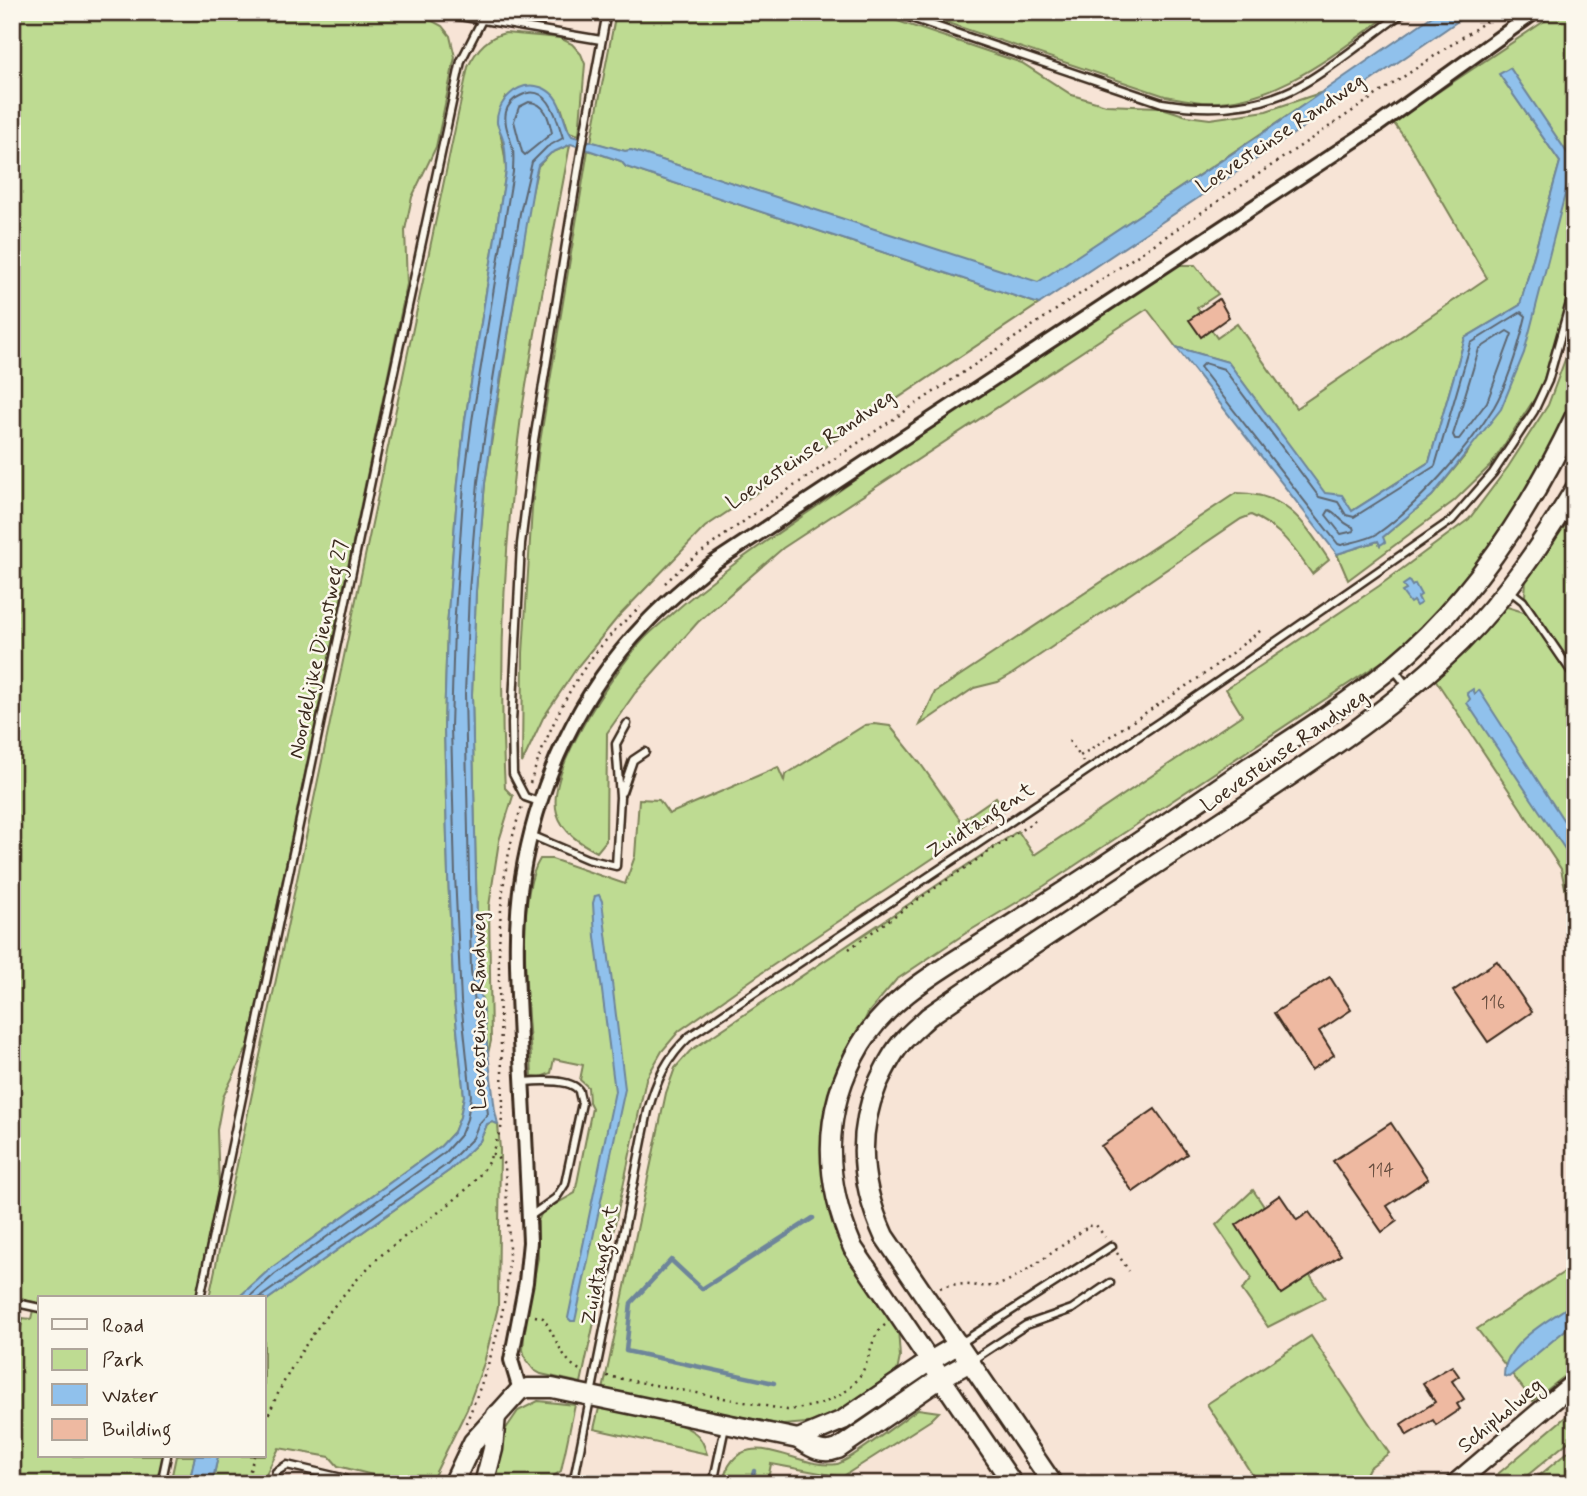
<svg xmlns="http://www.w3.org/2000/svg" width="1587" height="1496" font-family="Mynerve,sans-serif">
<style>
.green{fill:#bedb92;stroke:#7c8258;stroke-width:2}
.water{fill:#90c1ec;stroke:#6e859a;stroke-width:2}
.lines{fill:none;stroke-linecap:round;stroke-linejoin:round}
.shore{stroke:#5d6670;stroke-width:2}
.stream{stroke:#6e859a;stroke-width:4.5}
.building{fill:#eeb9a1;stroke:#3b2a1e;stroke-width:2}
.lane-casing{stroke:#3b2a1e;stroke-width:11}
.street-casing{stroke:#3b2a1e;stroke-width:18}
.secondary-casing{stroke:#3b2a1e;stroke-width:23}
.path{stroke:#3b2a1e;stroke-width:2.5;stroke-dasharray:2 5;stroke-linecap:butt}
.lane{stroke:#fbf7ec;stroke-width:6}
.street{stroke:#fbf7ec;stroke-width:12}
.secondary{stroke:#fbf7ec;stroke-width:18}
.labels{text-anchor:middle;stroke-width:5;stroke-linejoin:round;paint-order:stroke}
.number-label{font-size:18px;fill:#684e3f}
.street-label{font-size:21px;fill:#3b2a1e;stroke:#fbf7ec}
</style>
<rect width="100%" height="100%" fill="#f7e4d6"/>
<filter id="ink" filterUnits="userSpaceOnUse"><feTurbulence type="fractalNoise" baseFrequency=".0143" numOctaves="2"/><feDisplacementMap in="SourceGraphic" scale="14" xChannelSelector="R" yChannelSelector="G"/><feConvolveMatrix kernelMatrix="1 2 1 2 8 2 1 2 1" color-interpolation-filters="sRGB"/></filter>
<g filter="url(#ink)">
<!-- green -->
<g class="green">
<polygon points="12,12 398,12 427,18 442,26 450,36 455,57 436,147 412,197 405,230 407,284 248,1046 223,1097 217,1130 219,1187 196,1298 40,1298 40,1303 12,1298"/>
<polygon points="616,12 871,12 1022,63 1072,95 1106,105 1159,107 1187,116 1210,119 1266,111 1323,92 1038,283 631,150 625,151 591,142"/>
<path d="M 915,12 L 1393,12 C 1336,52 1276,106 1202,102 C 1190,101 1177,98 1165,96 Z"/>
<path d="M 1558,12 L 1575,12 L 1575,265 L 1561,325 L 1541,389 L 1491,465 L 1454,501 L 1348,580 L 1337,554 L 1378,541 L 1380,545 L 1383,537 L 1432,496 L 1468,452 L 1572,167 L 1510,68 L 1500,75 L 1560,162 L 1520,305 L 1465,338 L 1429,462 L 1352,511 L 1325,494 L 1228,362 L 1176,347 L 1147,309 L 783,548 L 698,622 L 635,693 L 607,733 L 606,841 L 597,852 C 580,843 563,833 557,813 C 545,771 614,672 642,641 C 651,631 663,622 673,613 C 717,574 765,542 813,509 C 931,426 1052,346 1172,265 L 1195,265 L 1218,294 L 1197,308 L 1217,338 L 1237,324 L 1296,408 L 1487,278 L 1409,144 L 1393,122 Z"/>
<path d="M 505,33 L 560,38 L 572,44 L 581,54 L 585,64 L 579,135 L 569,132 L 561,107 L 506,97 C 491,124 506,142 506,171 L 465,420 L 458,482 L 447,627 L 444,727 L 448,875 L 454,1001 L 464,1096 L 460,1117 L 454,1132 L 441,1146 L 270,1269 L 238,1298 L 209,1298 L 468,67 C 476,50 487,37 505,33 Z"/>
<path d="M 570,145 C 553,236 535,326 521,417 C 504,540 498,664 505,788 L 513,796 L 499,841 L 489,906 L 491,1041 L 488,1053 L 478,970 L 472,694 L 476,591 L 485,483 L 527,215 L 538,166 L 551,153 Z"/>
<polygon points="588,150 621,161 626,167 1039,304 705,527 618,617 578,666 543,718 522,763 523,653 532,508 539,448"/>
<polygon points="1575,333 1575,401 1558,443 1494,545 1407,645 1044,886 966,933 896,980 868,1013 849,1055 825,1183 830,1211 845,1244 898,1328 900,1357 897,1372 891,1383 830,1421 783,1425 603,1390 666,1093 675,1068 690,1051 1018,831 1034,855 1242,715 1226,689 1379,586 1469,519 1508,467 1548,405"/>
<path d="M 1236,493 C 1287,493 1304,522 1329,560 L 1312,574 C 1293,547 1282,529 1251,515 L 1241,519 L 1012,674 L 998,682 L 974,688 L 920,725 L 935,692 Z"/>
<polygon points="1575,505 1575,669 1525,596 1526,579"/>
<polygon points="1504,606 1527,613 1572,680 1575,678 1575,934 1561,869 1435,679 1490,625"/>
<path d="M 874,724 L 890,726 L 920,763 L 961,821 L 996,797 L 1005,810 L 757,976 L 679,1031 L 662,1051 L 646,1079 L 581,1383 L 541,1374 L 534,1370 L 526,1360 L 523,1350 L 525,1324 L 538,1258 L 538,1221 L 542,1212 L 575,1193 L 592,1108 L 589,1102 L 588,1087 L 580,1080 L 583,1065 L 554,1059 L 551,1073 L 541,1077 L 532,1076 C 530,1022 513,902 540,859 L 552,859 L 625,884 L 635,856 L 639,799 L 659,800 L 669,814 L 778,767 L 784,781 L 785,775 L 865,725 Z"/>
<polygon points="492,1122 498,1124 500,1150 498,1307 484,1363 467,1409 430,1484 407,1484 338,1466 330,1457 279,1448 267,1472 265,1484 212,1484 218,1456 264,1456 264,1302 450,1170 480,1141 487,1124"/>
<polygon points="1253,1190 1325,1298 1268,1327 1242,1290 1252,1278 1216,1225"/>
<polygon points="1575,1265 1575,1368 1533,1401 1477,1329"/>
<polygon points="33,1310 40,1311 40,1456 163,1456 157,1484 12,1484 12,1354 15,1354 23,1318 31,1319"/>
<polygon points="1311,1336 1389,1453 1369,1468 1361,1484 1258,1484 1207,1404"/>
<polygon points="538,1401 575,1405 561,1471 542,1484 492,1484 499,1463 503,1433 518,1411"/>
<path d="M 599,1408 C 623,1413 674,1418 692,1431 C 701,1436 704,1445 707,1454 L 594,1429 Z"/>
<path d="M 918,1409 L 939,1412 L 931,1420 L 842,1477 L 771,1464 L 767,1484 L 722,1484 C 738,1416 797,1471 837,1464 C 848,1462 905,1418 918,1409 Z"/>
<polygon points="1575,1409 1575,1436 1517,1484 1486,1484"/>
<polygon points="1575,1446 1575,1484 1529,1484"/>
<polygon points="176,1456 195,1456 189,1484 170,1484"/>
</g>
<!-- water -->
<g class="water">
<path d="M 1438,12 L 1471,12 L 1270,150 L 1039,304 L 626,167 L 621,161 L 571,144 L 551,153 L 538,165 L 535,177 L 496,405 L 485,483 L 476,591 L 472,694 L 478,970 L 495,1111 L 498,1124 L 492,1122 L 487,1124 L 480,1141 L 450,1170 L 264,1302 L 264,1298 L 238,1298 L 270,1269 L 441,1146 L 454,1132 L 460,1117 L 464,1096 L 454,1001 L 448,875 L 444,727 L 447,627 L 458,482 L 465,420 L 506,171 C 506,160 506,149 503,139 C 502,134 498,128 497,123 C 496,107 509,90 525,86 C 536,84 547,88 554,96 C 564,108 563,125 572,136 L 625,151 L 631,150 L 1038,282 L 1260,135 Z"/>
<polygon points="1510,68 1570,157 1572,167 1524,353 1501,409 1432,496 1383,537 1385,542 1380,545 1378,541 1337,554 1176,347 1228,362 1325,493 1342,495 1352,511 1429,462 1465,338 1520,305 1560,162 1499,74"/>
<polygon points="1409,581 1412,586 1415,584 1421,595 1418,597 1421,603 1416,606 1413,601 1410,603 1402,592 1406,590 1403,585"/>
<polygon points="1473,689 1475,694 1479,690 1575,838 1575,864 1467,703 1470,699 1467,693"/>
<polygon points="599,895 602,901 625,1089 575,1321 571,1321 568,1318 615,1091 595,937 593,903 595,896"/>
<path d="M 1575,1302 L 1575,1322 L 1509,1377 L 1504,1376 C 1504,1342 1550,1320 1575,1302 Z"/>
<polygon points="195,1456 218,1456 212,1484 189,1484"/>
</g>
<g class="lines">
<!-- shore -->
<g class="shore">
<path d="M 529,102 C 546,103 549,119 552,133 L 525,155 L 522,152 L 514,121 L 519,107 Z"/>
<path d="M 1521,312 L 1526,316 C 1519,345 1509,381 1494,407 C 1468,449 1417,506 1377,534 C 1368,540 1352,542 1341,545 L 1338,544 L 1200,367 L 1204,363 L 1224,369 L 1319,497 L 1338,502 L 1346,515 L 1354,517 L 1435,466 L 1471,343 Z"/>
<polygon points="1507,331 1512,334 1487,402 1459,439 1455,439 1453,435 1479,349"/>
<path d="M 1329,510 C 1337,512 1340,523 1353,527 L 1354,531 L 1341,534 L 1326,515 Z"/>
<path d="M 248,1298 L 275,1274 L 445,1152 L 461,1134 L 467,1119 L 471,1096 L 461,1001 L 455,875 L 451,727 L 454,628 L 464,483 L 472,421 L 513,172 C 513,165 514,157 513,150 C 511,138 503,125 506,112 C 508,105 513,99 520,96 C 548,81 557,118 563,138 L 547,147 L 532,162 L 520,213 L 489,404 L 478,482 L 469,591 L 465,694 L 471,970 L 488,1114 L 478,1125 L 473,1138 L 446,1165 L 259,1298"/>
</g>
<!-- stream -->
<g class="stream">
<polyline points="774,1383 626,1351 631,1303 671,1260 702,1289 813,1218"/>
<polyline points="751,1484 754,1471"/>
</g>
</g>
<!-- building -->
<g class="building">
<polygon points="1219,299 1229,317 1201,337 1189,320"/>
<polygon points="1497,961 1532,1012 1488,1042 1453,991"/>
<polygon points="1330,977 1351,1010 1319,1031 1334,1055 1311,1070 1274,1013"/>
<polygon points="1155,1109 1187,1154 1133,1192 1101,1146"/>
<polygon points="1391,1123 1428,1179 1387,1206 1397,1221 1382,1232 1333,1161"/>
<polygon points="1280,1195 1297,1220 1309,1212 1341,1255 1281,1294 1236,1225"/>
<polygon points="1452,1366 1459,1376 1452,1381 1464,1399 1457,1404 1460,1409 1436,1425 1433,1420 1407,1435 1401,1424 1435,1402 1423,1383"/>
</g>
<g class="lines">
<!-- lane casing -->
<g class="lane-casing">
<g id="lane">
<polyline points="435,12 601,40"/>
<path d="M 894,12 L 1162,103 C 1209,111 1260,109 1303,84 C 1338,64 1371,35 1404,12"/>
<polyline points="1509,590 1523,601 1573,674"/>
<polyline points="1393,668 1408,687"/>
<polyline points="622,792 633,760 645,752"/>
<polyline points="539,802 525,797 513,774 512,723 521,544 534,440 581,152 607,12"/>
<polyline points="531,835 587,859 616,866 620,797 616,744 627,724"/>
<path d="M 523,1082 C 536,1081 571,1078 579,1091 C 579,1092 581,1101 582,1103 L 565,1184 L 556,1198 L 529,1217"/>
<polyline points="200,1298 390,390 461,61 486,12"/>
<polyline points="12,1302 40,1308"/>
<polyline points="961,1343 1112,1246"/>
<polyline points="971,1361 1026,1325 1072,1309 1110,1283"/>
<polyline points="161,1484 167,1456"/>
<polyline points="274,1484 276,1472 287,1465 342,1478 352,1484"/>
<path d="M 573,1484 L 648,1111 C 656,1081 667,1057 690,1036 L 1161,721 L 1452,520 L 1493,473 L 1534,411 L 1548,381 L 1575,285"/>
<polyline points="713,1484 725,1427"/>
</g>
</g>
<!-- street casing -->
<g class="street-casing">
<path id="street" d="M 520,1390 L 511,1360 L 526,1282 L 530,1242 C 527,1175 524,1108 520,1041 C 518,987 513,931 522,877 C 537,784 579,693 645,624 C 665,602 689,583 712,564 L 1378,125 L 1535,12"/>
</g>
<!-- secondary casing -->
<g class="secondary-casing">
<g id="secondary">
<polyline points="798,1439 843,1420 930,1361 959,1344"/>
<path d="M 453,1484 L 473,1442 L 520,1390 L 528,1388 L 552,1388 L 798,1439 C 812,1448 822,1455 838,1449 L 941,1378 L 970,1362"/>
<polyline points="484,1484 493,1449 496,1415"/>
<path d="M 1013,1484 L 853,1248 C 823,1179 821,1111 861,1044 C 887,1001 932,975 973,949 C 1001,931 1030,913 1058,895 C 1123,854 1186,810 1250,766 C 1298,735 1347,704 1391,668 C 1471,601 1531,509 1575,416"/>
<path d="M 1053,1484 L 884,1236 C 861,1186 856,1136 877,1085 C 884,1070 893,1051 905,1039 C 912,1031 921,1024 928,1017 C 1029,946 1134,879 1237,811 C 1315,759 1394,708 1461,642 C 1506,597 1542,543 1575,489"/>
<polyline points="1455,1484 1575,1382"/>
</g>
</g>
<!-- path -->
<g class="path">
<polyline points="665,583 689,561 776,498 1500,12"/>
<polyline points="1069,741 1080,756"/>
<polyline points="1083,762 1080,756 1203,675 1264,628"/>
<path d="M 530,783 C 548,731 571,678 609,637 C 618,626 630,617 640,607"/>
<polyline points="849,949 904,909 1036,820"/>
<polyline points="1117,1253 1129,1271"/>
<path d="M 940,1288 C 960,1279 978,1290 998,1285 C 1019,1279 1069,1240 1089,1226 L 1096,1225 L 1105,1237"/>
<path d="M 535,1316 L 543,1318 C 555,1334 563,1365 583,1371"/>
<path d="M 607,1376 L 787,1410 C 823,1406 857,1396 868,1358 C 872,1346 874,1333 885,1325"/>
<path d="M 466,1423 C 484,1380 501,1331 507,1284 C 512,1245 506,1204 505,1165 L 492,1153 L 501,1129 L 503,1105 C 501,1004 488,902 522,806"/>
<path d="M 264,1427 C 286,1365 330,1305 376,1260 C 409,1228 478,1195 492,1153"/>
<polyline points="246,1484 254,1456"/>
</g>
<!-- lane -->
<use href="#lane" class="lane"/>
<!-- street -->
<use href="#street" class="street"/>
<!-- secondary -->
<use href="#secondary" class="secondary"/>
</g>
</g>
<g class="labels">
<!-- number labels -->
<g class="number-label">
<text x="1493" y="1008">116</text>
<text x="1381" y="1176">114</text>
</g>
<!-- street labels -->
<g class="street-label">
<text transform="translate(1280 133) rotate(-34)" y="7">Loevesteinse Randweg</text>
<text transform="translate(810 449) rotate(-34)" y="7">Loevesteinse Randweg</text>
<text transform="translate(318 649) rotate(-78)" y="7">Noordelijke Dienstweg 27</text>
<text transform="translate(1284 750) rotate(-35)" y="7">Loevesteinse Randweg</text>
<text transform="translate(980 820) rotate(-33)" y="7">Zuidtangent</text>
<text transform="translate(478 1011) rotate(-90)" y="7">Loevesteinse Randweg</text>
<text transform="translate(599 1265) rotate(-79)" y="7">Zuidtangent</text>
<text transform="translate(1500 1415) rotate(-40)" y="7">Schipholweg</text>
</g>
</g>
<!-- margin -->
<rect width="1587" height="1496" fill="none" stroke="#fbf7ec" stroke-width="42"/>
<rect x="21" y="21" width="1545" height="1454" fill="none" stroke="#3b2a1e" stroke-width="2.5" filter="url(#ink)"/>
<!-- legend -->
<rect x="38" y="1296" width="228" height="161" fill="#fbf7ec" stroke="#aea59a" stroke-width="2"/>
<rect x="52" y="1319" width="35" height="10" fill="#fbf7ec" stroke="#aea59a" stroke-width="2"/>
<text x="102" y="1332" font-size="21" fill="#3b2a1e">Road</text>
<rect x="52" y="1349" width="35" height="21" fill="#bedb92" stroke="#aea59a" stroke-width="2"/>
<text x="102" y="1366" font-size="21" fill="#3b2a1e">Park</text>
<rect x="52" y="1384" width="35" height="21" fill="#90c1ec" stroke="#aea59a" stroke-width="2"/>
<text x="102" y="1402" font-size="21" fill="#3b2a1e">Water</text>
<rect x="52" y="1419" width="35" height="21" fill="#eeb9a1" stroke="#aea59a" stroke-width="2"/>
<text x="102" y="1436" font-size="21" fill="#3b2a1e">Building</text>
</svg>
